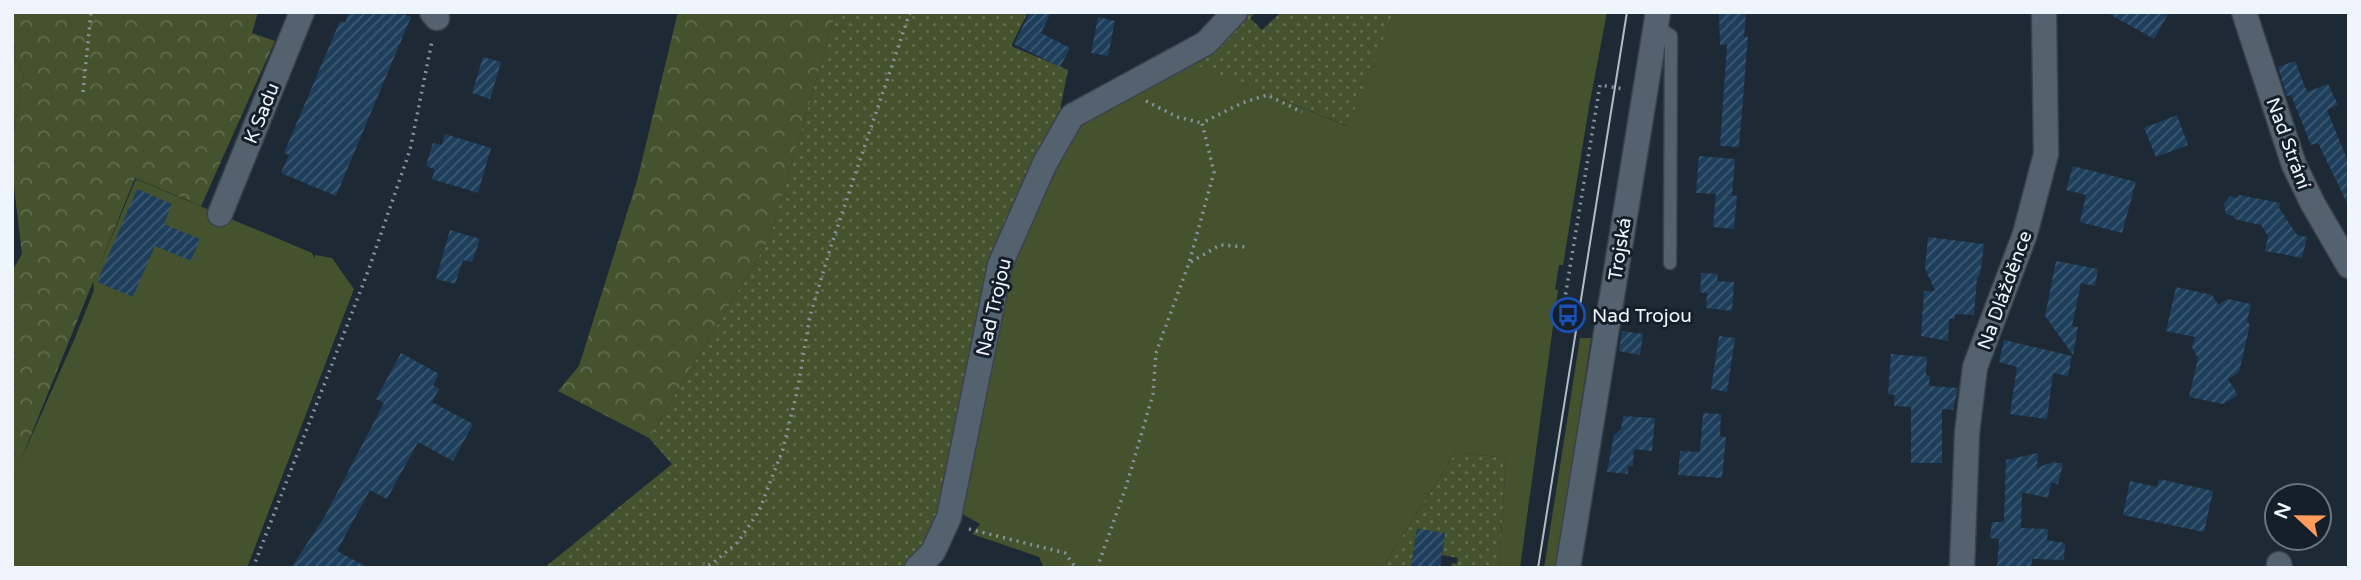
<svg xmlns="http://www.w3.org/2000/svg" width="2361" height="580" font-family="'Varela Round',sans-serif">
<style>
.green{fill:#45522e}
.forest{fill:url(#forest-crowns)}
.garden{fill:url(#garden-dots)}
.building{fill:url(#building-hatch)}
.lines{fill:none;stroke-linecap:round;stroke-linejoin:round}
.lane-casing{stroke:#3a434d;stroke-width:15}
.street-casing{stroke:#3a434d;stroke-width:27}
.path{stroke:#89929c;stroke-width:3.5;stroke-dasharray:2 5;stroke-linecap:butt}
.lane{stroke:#54616e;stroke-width:12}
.street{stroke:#54616e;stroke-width:24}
.tram{stroke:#b3bbc4;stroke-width:2}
.labels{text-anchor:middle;stroke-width:6;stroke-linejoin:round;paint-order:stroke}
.street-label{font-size:19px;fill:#eef5fd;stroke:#141f2a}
.poi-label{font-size:19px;fill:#eef5fd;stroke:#141f2a;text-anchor:start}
</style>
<defs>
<pattern id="forest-crowns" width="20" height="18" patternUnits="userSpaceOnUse" patternTransform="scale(1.75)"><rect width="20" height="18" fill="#45522e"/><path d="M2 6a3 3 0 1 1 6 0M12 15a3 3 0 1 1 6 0" fill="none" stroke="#606c4d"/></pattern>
<pattern id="garden-dots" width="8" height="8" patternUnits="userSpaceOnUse" patternTransform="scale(1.75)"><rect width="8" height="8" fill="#45522e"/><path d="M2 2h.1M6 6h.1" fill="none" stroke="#606c4d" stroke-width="1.8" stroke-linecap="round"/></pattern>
<pattern id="building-hatch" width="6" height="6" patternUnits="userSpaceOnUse" patternTransform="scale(1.75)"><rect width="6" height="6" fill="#1e3f5b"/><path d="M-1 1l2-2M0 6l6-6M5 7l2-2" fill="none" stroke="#3f5b73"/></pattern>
</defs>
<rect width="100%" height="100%" fill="#1d2934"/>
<!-- green -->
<g class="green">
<polygon points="1394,12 1607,12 1589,107 1563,265 1559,265 1555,289 1558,290 1520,568 1499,568 1506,458 1456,452 1382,568 1044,568 1039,557 972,534 980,524 957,511 1005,268 1032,210 1078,125 1217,41 1199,66 1347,126"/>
<polygon points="12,51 24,75 12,140"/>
<polygon points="136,179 312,253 315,259 315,255 332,258 354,289 247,568 12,568 12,480 75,338 94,290 93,281"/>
<polygon points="1580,338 1591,338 1556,568 1544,568"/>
</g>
<!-- forest -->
<g class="forest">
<polygon points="12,12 258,12 252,33 275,41 201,206 135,178 12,482 12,271 22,254 12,170 12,140 24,75 12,51"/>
<polygon points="678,12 836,12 770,238 649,438 558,391 579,366 637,181"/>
</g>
<!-- garden -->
<g class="garden">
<polygon points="836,12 1028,12 1011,46 1068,70 1055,135 991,266 945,497 917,557 903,568 544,568 672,464 649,438 770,238"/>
<polygon points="1244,12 1256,12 1250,18 1262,30 1281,12 1394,12 1348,126 1198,66 1217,41"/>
<polygon points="1456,452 1506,458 1499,568 1451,568 1452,563 1457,564 1458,558 1442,555 1445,533 1431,533 1431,531 1417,529 1411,568 1382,568"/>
</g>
<!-- building -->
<g class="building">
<polygon points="349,12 399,12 411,17 336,196 281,173 289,155 284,153 340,21 345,23"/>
<polygon points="1030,12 1051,12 1041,33 1070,48 1060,67 1014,44"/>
<polygon points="1719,12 1746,12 1744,37 1748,37 1739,147 1720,146 1727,45 1720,45"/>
<polygon points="2106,12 2169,12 2154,39"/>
<polygon points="1098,17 1115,21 1108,56 1091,53"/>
<polygon points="483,57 501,62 490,99 472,93"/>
<polygon points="2295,61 2307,92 2328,84 2338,105 2327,110 2349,164 2349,207 2319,145 2317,143 2311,145 2291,95 2287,96 2278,67"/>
<polygon points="2177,115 2188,145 2156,157 2144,128"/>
<polygon points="445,134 491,148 478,193 432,179 435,169 426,166 433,143 442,145"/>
<polygon points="1699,156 1735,159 1732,195 1720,194 1737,196 1734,229 1713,227 1716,194 1696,193"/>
<polygon points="2073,166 2136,182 2122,233 2080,222 2086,195 2066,190"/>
<polygon points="137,189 172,204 164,224 200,239 191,261 155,246 133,297 97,282"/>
<polygon points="2239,195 2280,203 2279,208 2297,235 2307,237 2302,258 2265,251 2268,236 2261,225 2234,219 2234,216 2226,214 2224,204 2230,196 2238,198"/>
<polygon points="450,230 480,239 472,262 463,260 455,284 436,279"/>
<polygon points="1928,237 1984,244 1980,275 1977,278 1974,315 1955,314 1955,319 1949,319 1948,341 1921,336 1924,291 1935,291 1925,268"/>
<polygon points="2056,261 2098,269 2095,286 2081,283 2072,326 2078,327 2073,355 2045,316"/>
<polygon points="1701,273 1718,274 1717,281 1734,282 1732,311 1706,308 1707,293 1700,292"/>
<polygon points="2176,287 2212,295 2218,305 2228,299 2251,304 2247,321 2250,325 2239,372 2228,379 2238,395 2223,404 2189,397 2198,358 2192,347 2195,337 2166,331"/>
<polygon points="1622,331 1643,334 1640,355 1619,351"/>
<polygon points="1719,336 1735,338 1727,392 1711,389"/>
<polygon points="2004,340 2072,356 2068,376 2053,373 2047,419 2010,414 2017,367 1999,362"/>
<polygon points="401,353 439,374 433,385 439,389 432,402 473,424 453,461 418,442 387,499 370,490 337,551 369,568 291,568 325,516 384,403 376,399"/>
<polygon points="1891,354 1927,357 1926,375 1930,376 1929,386 1958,388 1953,410 1942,409 1942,463 1911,463 1911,407 1894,406 1895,395 1888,394"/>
<polygon points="1703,413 1721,414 1720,436 1726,437 1722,478 1678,475 1680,451 1700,452"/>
<polygon points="1623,416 1655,418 1652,451 1634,449 1633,466 1628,466 1628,474 1607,472 1614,435 1621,429"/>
<polygon points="2038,453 2037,468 2055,461 2055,463 2063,463 2058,484 2051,483 2048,498 2022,492 2021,528 2048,529 2047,540 2065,543 2064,560 2032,559 2031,568 1997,568 1999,539 1990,538 1992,522 2004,522 2006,460"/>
<polygon points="2159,479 2213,491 2204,532 2123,515 2130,481 2157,487"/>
<polygon points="1417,529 1445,533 1440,568 1411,568"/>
</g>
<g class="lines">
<!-- lane casing -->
<g class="lane-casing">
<polyline id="lane" points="1655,25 1671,36 1670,263"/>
</g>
<!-- street casing -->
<g class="street-casing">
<g id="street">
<polyline points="432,12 437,18"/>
<polyline points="2244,12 2294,165 2313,204 2349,266"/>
<polyline points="220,214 302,12"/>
<polyline points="2279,564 2280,568"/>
<polyline points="917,568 933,552 949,517 1000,265 1045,163 1072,116 1206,43 1235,12"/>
<polyline points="1568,568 1658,12"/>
<polyline points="1962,568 1967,433 1975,367 2025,234 2046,154 2044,12"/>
</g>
</g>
<!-- path -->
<g class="path">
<polyline points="83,92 91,12"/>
<polyline points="1146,101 1177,117 1202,123"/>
<polyline points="1191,262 1220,245 1247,247"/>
<polyline points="1561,322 1600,85 1624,89"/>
<polyline points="969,529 1065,553 1076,568"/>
<polyline points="253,568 367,274 410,150 432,41"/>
<polyline points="702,568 713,563 738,542 759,511 783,449 797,392 810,316 831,246 910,12"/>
<polyline points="1097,568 1126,487 1153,394 1156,353 1189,263 1214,172 1202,123 1242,103 1267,95 1302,112"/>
</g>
<!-- lane -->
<use href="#lane" class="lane"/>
<!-- street -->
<use href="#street" class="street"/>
<!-- tram -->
<polyline class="tram" points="1538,568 1627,12"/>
</g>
<!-- icons -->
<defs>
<g id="bus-ring" transform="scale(1.75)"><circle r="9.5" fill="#141f2a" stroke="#1a4fb4" stroke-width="1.5"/><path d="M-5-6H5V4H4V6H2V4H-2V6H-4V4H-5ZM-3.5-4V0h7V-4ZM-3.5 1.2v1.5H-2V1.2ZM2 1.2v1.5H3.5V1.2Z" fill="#1a4fb4"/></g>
</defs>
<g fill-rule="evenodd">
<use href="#bus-ring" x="1568" y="315"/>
</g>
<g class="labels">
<!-- street labels -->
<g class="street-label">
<text transform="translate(261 113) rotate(-68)" y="7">K Sadu</text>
<text transform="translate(2289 143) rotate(70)" y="7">Nad Strání</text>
<text transform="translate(1619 249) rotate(-81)" y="7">Trojská</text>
<text transform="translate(2004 290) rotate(-70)" y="7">Na Dlážděnce</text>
<text transform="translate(993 307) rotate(-77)" y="7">Nad Trojou</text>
</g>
<!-- poi labels -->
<g class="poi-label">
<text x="1592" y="322">Nad Trojou</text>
</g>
</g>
<!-- border -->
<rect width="2361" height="580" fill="none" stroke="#eef5fd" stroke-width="28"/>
<!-- north arrow -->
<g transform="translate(2298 517) rotate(292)"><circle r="33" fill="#141f2a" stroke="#6b757e" stroke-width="2"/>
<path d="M0-5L12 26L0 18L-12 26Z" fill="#ff9b5b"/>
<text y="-10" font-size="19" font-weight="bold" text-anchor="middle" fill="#eef5fd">N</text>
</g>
</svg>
